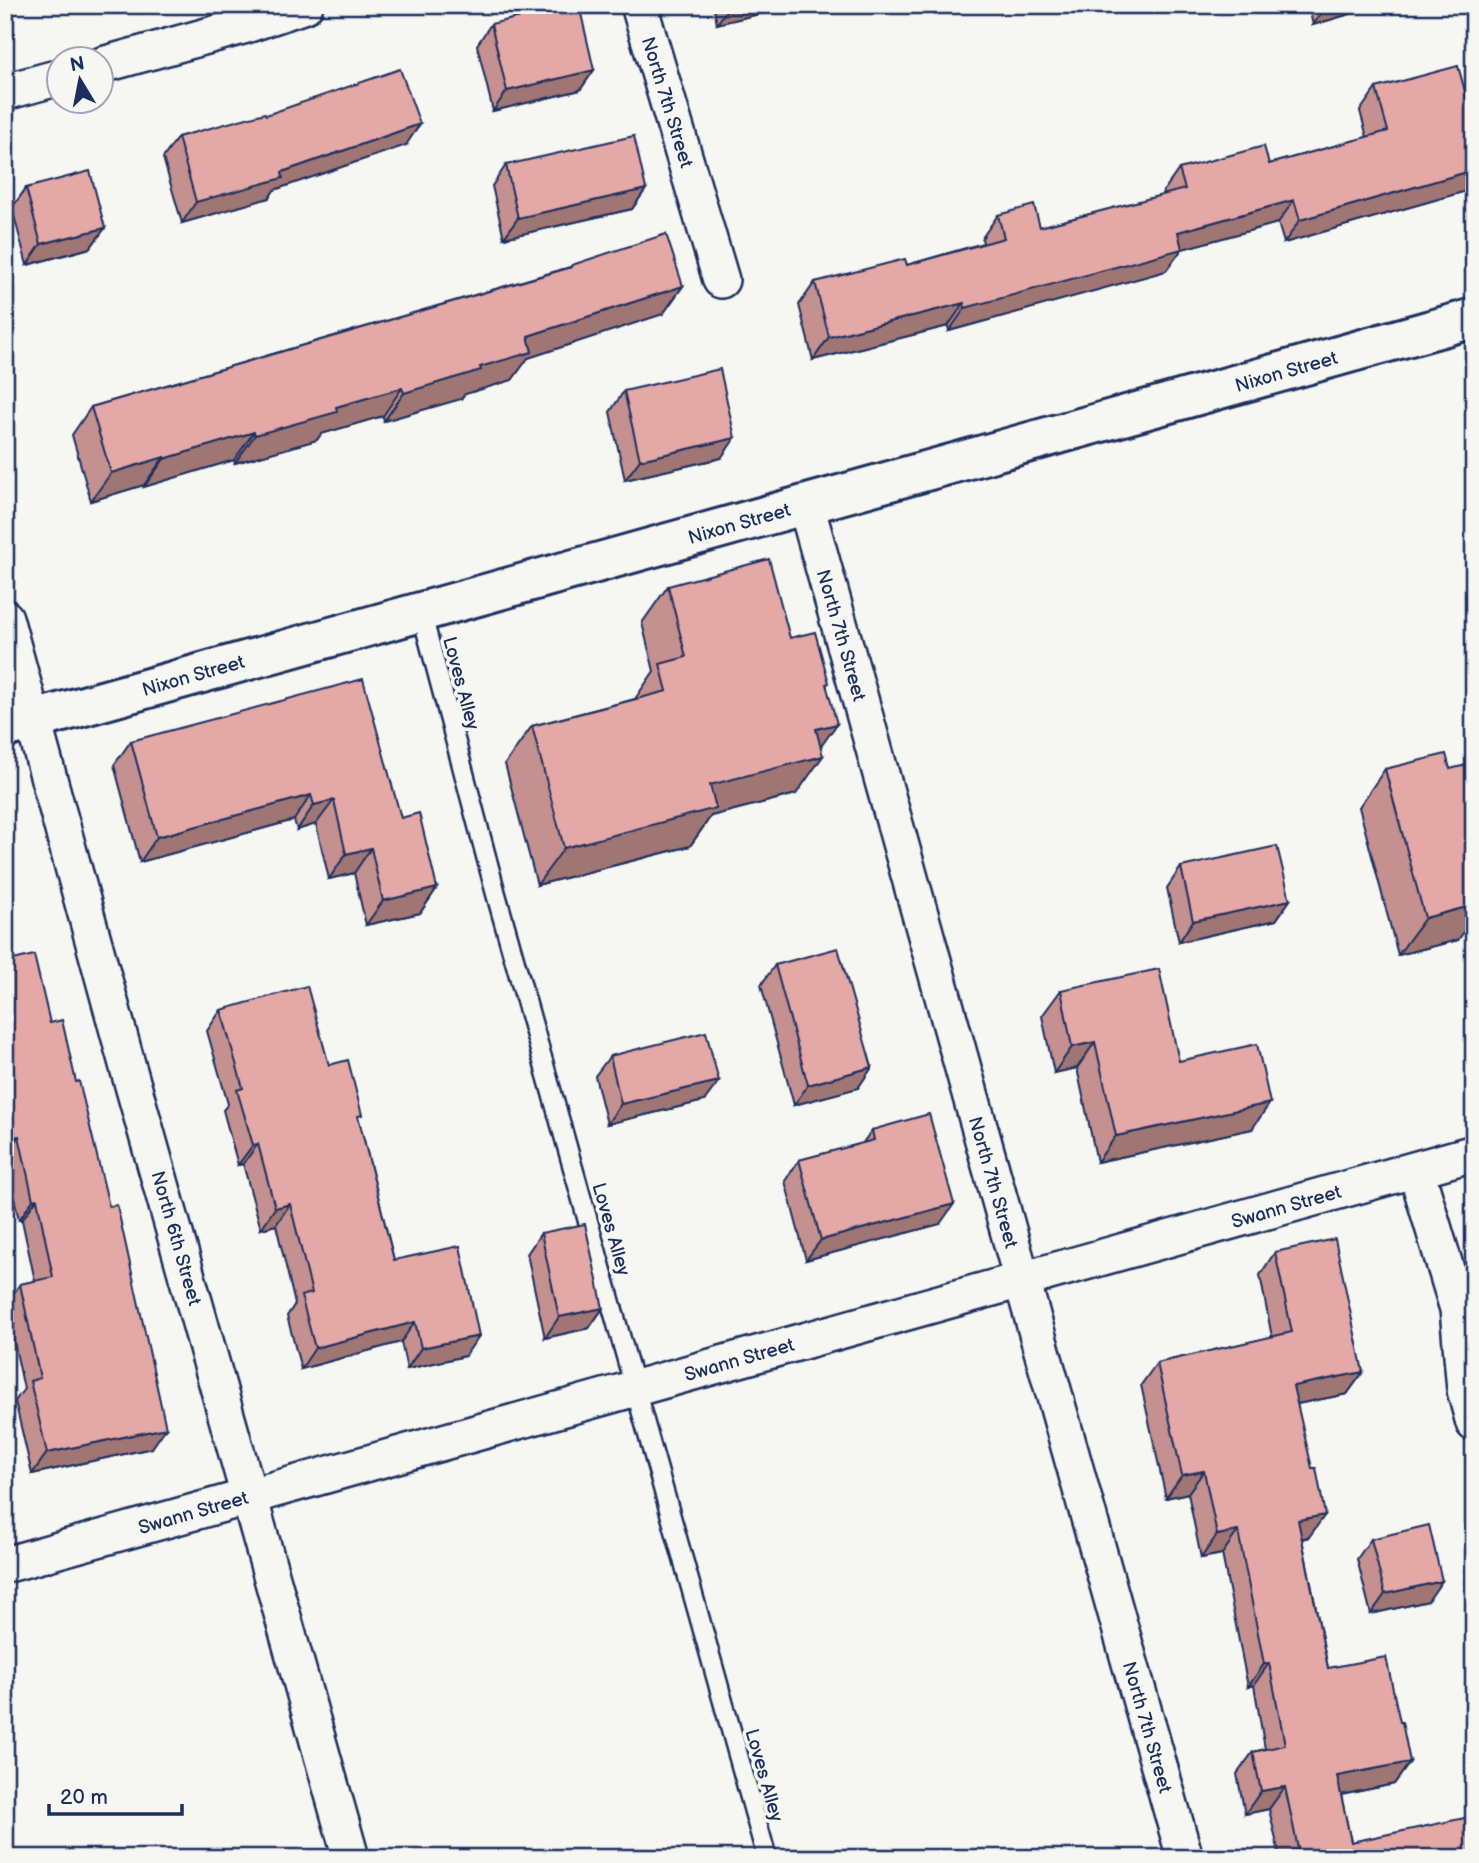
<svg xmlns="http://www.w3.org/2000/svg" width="1479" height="1863" font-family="'Balsamiq Sans',sans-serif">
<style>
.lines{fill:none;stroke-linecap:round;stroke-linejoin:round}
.lane-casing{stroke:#1b2f5e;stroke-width:23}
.street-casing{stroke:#1b2f5e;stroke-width:40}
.secondary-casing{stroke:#1b2f5e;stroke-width:44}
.lane{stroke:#f6f6f2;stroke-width:18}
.street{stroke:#f6f6f2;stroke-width:35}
.secondary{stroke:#f6f6f2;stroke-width:38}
.wall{fill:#c49090;stroke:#1b2f5e;stroke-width:2}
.shaded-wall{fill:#a07675;stroke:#1b2f5e;stroke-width:2}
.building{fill:#e4a8a7;stroke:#1b2f5e;stroke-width:2}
.labels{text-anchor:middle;stroke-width:7;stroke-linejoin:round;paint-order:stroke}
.street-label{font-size:19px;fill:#1b2f5e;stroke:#f6f6f2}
</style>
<rect width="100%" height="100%" fill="#f6f6f2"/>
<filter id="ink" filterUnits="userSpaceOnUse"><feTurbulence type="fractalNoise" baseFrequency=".0143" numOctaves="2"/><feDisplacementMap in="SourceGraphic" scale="14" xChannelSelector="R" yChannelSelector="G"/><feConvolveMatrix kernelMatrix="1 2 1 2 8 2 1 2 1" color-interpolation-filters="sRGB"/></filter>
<g filter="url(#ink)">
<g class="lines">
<!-- lane casing -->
<g class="lane-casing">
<polyline id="lane" points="421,611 496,894 767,1858"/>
</g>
<!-- street casing -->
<g class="street-casing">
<g id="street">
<polyline points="639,5 721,280"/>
<polyline points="102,65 243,26 305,5"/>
<polyline points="5,92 60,77"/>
<polyline points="806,505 1022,1280 1185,1858"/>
<polyline points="5,618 127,1064 351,1858"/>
<polyline points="1416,1170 1458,1309 1465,1390 1474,1423"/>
<polyline points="5,1565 1474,1153"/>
</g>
</g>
<!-- secondary casing -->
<g class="secondary-casing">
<polyline id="secondary" points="5,728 1474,318"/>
</g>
<!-- lane -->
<use href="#lane" class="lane"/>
<!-- street -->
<use href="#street" class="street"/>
<!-- secondary -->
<use href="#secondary" class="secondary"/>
</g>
<!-- wall -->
<g class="wall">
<polygon points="713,5 772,5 768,12 717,24"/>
<polygon points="1308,5 1380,5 1313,25"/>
<polygon points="491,24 594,70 580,90 493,111 477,45"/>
<polygon points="1376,88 1470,190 1284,243 1278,223 1182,249 1166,271 949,331 948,326 813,360 799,305 815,282 907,265 983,243 982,238 998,215 1040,227 1164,195 1163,192 1179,169 1269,164 1367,137 1360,111"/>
<polygon points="266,115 406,145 274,190 269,198 182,223 163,158 178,137"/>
<polygon points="506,165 646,189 632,209 504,238 492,186"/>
<polygon points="26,188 105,228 90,248 27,265 12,208"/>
<polygon points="572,265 683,286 663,314 528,358 512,380 465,394 461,399 384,421 383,416 321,434 317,440 235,463 234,460 144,487 144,485 91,501 72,435 91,407 570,267"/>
<polygon points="624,391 721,458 625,480 610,412"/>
<polygon points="668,586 790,638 827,686 820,747 796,794 711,816 690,846 537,885 505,764 532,726 635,699 654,671 642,623"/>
<polygon points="131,741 401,818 437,888 420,913 366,925 354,873 329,879 316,824 297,830 294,820 140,862 114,765"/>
<polygon points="1385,769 1458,940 1398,955 1359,807"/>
<polygon points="1181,867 1290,900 1276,920 1179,942 1167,888"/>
<polygon points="5,962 152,1448 32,1474 15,1401 24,1389 6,1304 20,1284 35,1281 22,1220 19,1220 5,1158"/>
<polygon points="775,965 872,1067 858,1088 794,1105 761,985"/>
<polygon points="1061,990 1179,1061 1252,1129 1097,1162 1077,1068 1054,1073 1042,1016"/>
<polygon points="221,1010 329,1065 359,1120 394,1260 465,1356 407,1369 401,1342 301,1369 287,1316 295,1304 276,1225 261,1229 243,1164 238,1165 223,1110 228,1104 207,1031"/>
<polygon points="610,1056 704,1101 607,1124 595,1076"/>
<polygon points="872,1130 940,1224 806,1260 785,1181 799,1160 862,1144"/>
<polygon points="541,1233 603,1308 589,1328 545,1338 527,1254"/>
<polygon points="1275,1252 1363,1372 1347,1394 1297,1404 1309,1537 1302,1539 1328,1668 1400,1722 1410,1762 1394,1784 1341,1795 1351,1842 1474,1858 1280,1858 1269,1809 1245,1814 1237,1774 1253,1752 1265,1749 1254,1685 1248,1687 1222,1554 1201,1558 1188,1493 1166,1498 1141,1385 1157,1363 1272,1337 1260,1275"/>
<polygon points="1371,1539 1428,1601 1371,1614 1357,1559"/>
</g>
<!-- shaded-wall -->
<g class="shaded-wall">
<polygon points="730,5 772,5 768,12 717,24"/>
<polygon points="1327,5 1380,5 1313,25"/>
<polygon points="594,70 580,90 493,111 507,91"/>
<polygon points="420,124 406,145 274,190 269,198 182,223 196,202"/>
<polygon points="1474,170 1474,184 1470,190 1284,243 1300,220"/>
<polygon points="646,189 632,209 504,238 518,218"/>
<polygon points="1294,200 1278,223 1182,249 1166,271 949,331 965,308 1178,232"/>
<polygon points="105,228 90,248 27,265 41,244"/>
<polygon points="683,286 663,314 528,358 512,380 465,394 461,399 384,421 404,393 480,367 528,336"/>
<polygon points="964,303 948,326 813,360 829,337"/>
<polygon points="402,388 383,416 321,434 317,440 235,463 255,435 336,407"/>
<polygon points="254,432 234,460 144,487 164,459"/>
<polygon points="735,438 721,458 625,480 640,460"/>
<polygon points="164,457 144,485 91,501 111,473"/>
<polygon points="837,724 812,759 823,756 796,794 711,816 690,846 537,885 564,848 710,785 816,729"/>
<polygon points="311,795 294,820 140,862 157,837"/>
<polygon points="334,800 316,824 297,830 314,805"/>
<polygon points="371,848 354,873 329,879 346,854"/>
<polygon points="437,888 420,913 366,925 383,901"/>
<polygon points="1290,900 1276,920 1179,942 1193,921"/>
<polygon points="1474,905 1474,918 1458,940 1398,955 1425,918"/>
<polygon points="1095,1042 1077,1068 1054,1073 1072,1047"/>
<polygon points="872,1067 858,1088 794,1105 808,1085"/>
<polygon points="719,1081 704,1101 607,1124 621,1104"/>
<polygon points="1270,1103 1252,1129 1097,1162 1116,1136"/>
<polygon points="19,1136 5,1155 5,1151 15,1137"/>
<polygon points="258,1144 243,1164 238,1165 253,1145"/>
<polygon points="37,1199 22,1220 19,1220 33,1200"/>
<polygon points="290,1204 276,1225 261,1229 275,1208"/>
<polygon points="954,1204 940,1224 806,1260 821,1240"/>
<polygon points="603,1308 589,1328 545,1338 559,1317"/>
<polygon points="415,1322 401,1342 301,1369 315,1348"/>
<polygon points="479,1336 465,1356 407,1369 421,1348"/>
<polygon points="1363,1372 1347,1394 1277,1408 1293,1386"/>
<polygon points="166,1428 152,1448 32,1474 47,1453"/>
<polygon points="1204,1471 1188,1493 1166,1498 1182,1475"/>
<polygon points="1325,1515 1309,1537 1282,1542 1298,1520"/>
<polygon points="1238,1531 1222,1554 1201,1558 1217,1535"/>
<polygon points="1442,1581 1428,1601 1371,1614 1385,1594"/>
<polygon points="1269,1663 1254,1685 1248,1687 1264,1664"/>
<polygon points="1410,1762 1394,1784 1321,1799 1337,1776"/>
<polygon points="1285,1787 1269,1809 1245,1814 1261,1791"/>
</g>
<!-- building -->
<g class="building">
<polygon points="571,5 579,5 594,70 507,91 491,24"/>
<polygon points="1458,66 1474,123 1474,170 1300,220 1294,200 1178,232 1182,249 965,308 964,303 829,337 815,282 905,259 907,265 1004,238 998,215 1034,205 1040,227 1185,189 1179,169 1264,146 1269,164 1388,131 1376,88"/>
<polygon points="400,69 420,124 282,172 283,178 196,202 178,137 265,113 266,115"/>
<polygon points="634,136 646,189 518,218 506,165"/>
<polygon points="90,171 105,228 41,244 26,188"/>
<polygon points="666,234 683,286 528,336 532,352 480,367 481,370 404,393 402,388 336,407 337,412 255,435 254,432 164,459 164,457 111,473 91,407 572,267 572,265"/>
<polygon points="720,369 735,438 640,460 624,391"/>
<polygon points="769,559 790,638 815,632 829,683 826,684 837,724 816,729 823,756 710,785 716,808 564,848 532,726 667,691 660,664 686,657 668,586"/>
<polygon points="363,679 401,818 419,813 437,888 383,901 371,848 346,854 334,800 314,805 311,795 157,837 131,741"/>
<polygon points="1446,754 1450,769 1474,763 1474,905 1425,918 1385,769"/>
<polygon points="1277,846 1290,900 1193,921 1181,867"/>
<polygon points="838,948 872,1067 808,1085 775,965"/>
<polygon points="34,955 50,1023 62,1020 76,1082 79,1081 109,1206 117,1205 166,1428 47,1453 30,1381 40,1378 20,1284 53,1277 37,1199 33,1200 19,1136 15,1137 5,1089 5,962"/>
<polygon points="1159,969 1179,1061 1257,1044 1270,1103 1116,1136 1095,1042 1072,1047 1061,990"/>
<polygon points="307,986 329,1065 348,1060 362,1115 358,1116 394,1260 460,1246 479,1336 421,1348 415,1322 315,1348 301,1296 312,1293 290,1204 275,1208 258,1144 253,1145 237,1090 243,1088 221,1010"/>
<polygon points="706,1032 719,1081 621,1104 610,1056"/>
<polygon points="929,1114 954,1204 821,1240 799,1160 874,1140 872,1130"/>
<polygon points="585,1224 603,1308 559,1317 541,1233"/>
<polygon points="1335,1239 1363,1372 1293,1386 1312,1468 1316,1468 1325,1515 1298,1520 1328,1668 1386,1657 1400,1722 1402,1722 1410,1762 1337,1776 1351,1842 1474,1816 1474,1858 1300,1858 1285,1787 1261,1791 1253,1752 1285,1745 1269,1663 1264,1664 1238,1531 1217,1535 1204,1471 1182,1475 1157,1363 1292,1332 1275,1252"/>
<polygon points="1429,1525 1442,1581 1385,1594 1371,1539"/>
</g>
</g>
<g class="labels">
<!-- street labels -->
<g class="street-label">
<text transform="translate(668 102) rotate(73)" y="7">North 7th Street</text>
<text transform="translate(1286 371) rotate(-16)" y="7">Nixon Street</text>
<text transform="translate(739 523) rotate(-16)" y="7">Nixon Street</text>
<text transform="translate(842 635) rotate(74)" y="7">North 7th Street</text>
<text transform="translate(193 675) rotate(-16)" y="7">Nixon Street</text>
<text transform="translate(462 683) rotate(75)" y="7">Loves Alley</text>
<text transform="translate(994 1182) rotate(74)" y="7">North 7th Street</text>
<text transform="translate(1286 1206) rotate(-16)" y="7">Swann Street</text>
<text transform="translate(612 1229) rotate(74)" y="7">Loves Alley</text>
<text transform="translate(177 1238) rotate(74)" y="7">North 6th Street</text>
<text transform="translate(739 1359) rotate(-16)" y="7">Swann Street</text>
<text transform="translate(193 1512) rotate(-16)" y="7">Swann Street</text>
<text transform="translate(1148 1727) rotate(74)" y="7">North 7th Street</text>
<text transform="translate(765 1775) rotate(74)" y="7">Loves Alley</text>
</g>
</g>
<!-- margin -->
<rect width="1479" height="1863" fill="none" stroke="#f6f6f2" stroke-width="28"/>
<rect x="14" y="14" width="1451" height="1835" fill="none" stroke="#1b2f5e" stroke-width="2.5" filter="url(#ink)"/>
<!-- north arrow -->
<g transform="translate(80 80) rotate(350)"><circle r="33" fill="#f6f6f2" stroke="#9ea6b7" stroke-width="2"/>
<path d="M0-5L12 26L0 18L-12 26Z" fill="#1b2f5e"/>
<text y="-10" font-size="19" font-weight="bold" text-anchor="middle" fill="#1b2f5e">N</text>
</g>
<!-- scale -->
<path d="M49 1804v10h133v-10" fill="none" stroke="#1b2f5e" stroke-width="3.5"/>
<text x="60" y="1804" font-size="21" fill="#1b2f5e" stroke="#f6f6f2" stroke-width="5" paint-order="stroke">20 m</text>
</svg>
